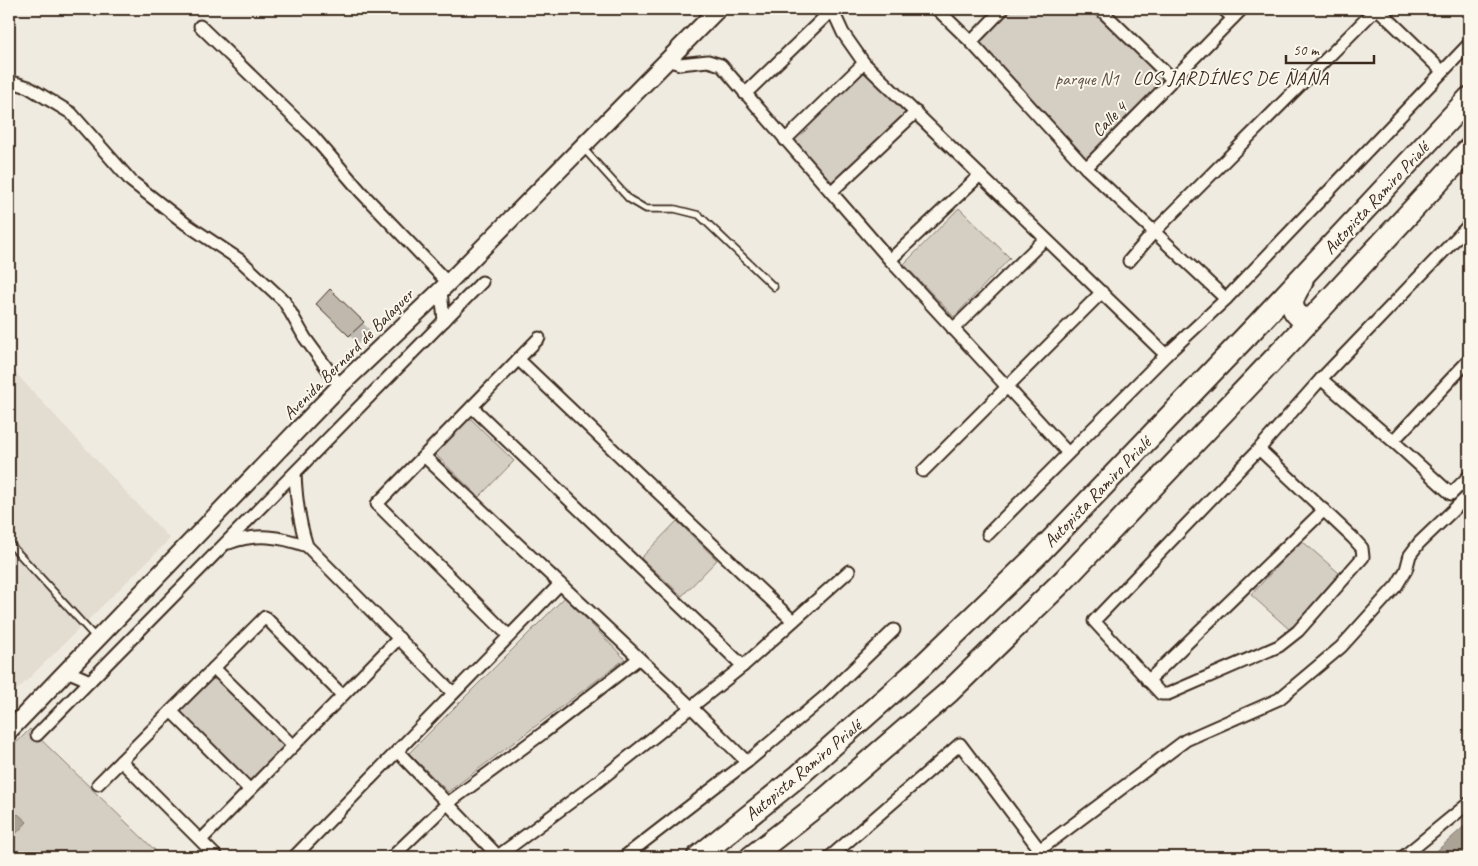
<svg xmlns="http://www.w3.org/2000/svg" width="1478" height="866" font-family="Caveat,sans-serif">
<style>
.built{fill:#e2dcd1}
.green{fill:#d5cec3;stroke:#887c70}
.water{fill:#aca397;stroke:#7f7367}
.shadow{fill:#0003}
.building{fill:#c0b8ad;stroke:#3b2a1e}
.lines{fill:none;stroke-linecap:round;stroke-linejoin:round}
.lane-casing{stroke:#3b2a1e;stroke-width:9}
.street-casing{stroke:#3b2a1e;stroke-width:15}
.secondary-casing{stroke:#3b2a1e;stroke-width:20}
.highway-casing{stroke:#3b2a1e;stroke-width:25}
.lane{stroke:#fbf7ec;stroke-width:5.5}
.street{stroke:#fbf7ec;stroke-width:11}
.secondary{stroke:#fbf7ec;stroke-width:16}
.highway{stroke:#fbf7ec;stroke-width:21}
.labels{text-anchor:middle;stroke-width:4;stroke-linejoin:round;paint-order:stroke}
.park-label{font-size:18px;fill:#625347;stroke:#fbf7ec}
.street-label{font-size:18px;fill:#3b2a1e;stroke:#fbf7ec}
.neighbourhood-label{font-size:19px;letter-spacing:1px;fill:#3b2a1e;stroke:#fbf7ec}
</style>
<rect width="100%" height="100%" fill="#f0ebe0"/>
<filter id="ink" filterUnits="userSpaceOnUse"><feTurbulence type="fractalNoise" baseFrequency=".02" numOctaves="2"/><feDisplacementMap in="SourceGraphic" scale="10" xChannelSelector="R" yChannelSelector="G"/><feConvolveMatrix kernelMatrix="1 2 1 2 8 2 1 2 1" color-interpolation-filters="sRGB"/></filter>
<g filter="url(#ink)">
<!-- built -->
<polygon class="built" points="9,366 170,539 9,698"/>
<!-- green -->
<g class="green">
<polygon points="1013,9 1093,9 1165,79 1086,160 979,43"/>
<polygon points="865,72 909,114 831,185 793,140"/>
<polygon points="959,208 1010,258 954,317 904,264"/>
<polygon points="470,418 514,461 479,497 435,454"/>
<polygon points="677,521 717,560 682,596 641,558"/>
<polygon points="1301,540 1339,573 1290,630 1251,595"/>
<polygon points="565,597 625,659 448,792 409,753"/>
<polygon points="211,679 218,680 286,748 251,783 182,716 182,708"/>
<polygon points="30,729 162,857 9,857 9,750"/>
</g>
<!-- water -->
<g class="water">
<polygon points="18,814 27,822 11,839 9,837 9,823"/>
<polygon points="1469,822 1469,857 1430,857"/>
</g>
<!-- shadow -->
<polygon class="shadow" points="330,291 371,331 358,344 318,304"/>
<!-- building -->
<polygon class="building" points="330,289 364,322 349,336 316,304"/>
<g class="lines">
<!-- lane casing -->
<g class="lane-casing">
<g id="lane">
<polyline points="583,148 629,199 646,209 675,209 699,215 774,287"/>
<polyline points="9,543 96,638"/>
</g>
</g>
<!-- street casing -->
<g class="street-casing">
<g id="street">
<polyline points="832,9 843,33 864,63 1166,355"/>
<polyline points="937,9 971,42 1086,168 1226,299"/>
<polyline points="1100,9 1173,80"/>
<polyline points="1223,9 1233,18"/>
<polyline points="1378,9 1442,71"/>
<polyline points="200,26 312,135 361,192 448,283"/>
<polyline points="971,42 1003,9"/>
<polyline points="667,60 680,64 708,61 721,65 890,260 1068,453"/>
<polyline points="9,81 28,87 71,113 131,181 186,224 240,260 284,301 305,338 340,386"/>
<polyline points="745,94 832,10"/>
<polyline points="785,140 864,63"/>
<polyline points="1086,168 1242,9"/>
<polyline points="831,192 916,112"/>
<polyline points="890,260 980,175"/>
<polyline points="1129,261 1154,232 1376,9"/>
<polyline points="441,290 444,321"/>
<polyline points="953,329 1045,239"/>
<polyline points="518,359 793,621"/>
<polyline points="1321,379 1393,441 1451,494 1469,476"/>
<polyline points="472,407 743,666"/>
<polyline points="1393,441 1469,360"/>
<polyline points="1259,449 1353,538 1362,548 1363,557 1298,631 1279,646 1168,694 1161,694 1094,621 1259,449 1321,379 1469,225"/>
<polyline points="424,456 691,707 747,762"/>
<polyline points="923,471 1102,292"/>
<path d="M 295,473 C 296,499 299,522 307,546"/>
<polyline points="988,534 1166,355 1226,299 1469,44"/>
<path d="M 229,543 C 257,533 279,536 307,546 L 453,693"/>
<polyline points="509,636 377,504 539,338"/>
<polyline points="214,668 293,746"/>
<polyline points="67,671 90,681"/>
<polyline points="1148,681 1324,510"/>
<polyline points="171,711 250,790"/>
<polyline points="37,735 482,282"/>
<polyline points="397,751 499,857"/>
<polyline points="121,761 217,857"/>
<polyline points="98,784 265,617 342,695"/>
<polyline points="201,840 399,638"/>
<polyline points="498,856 596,783 743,666 849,571"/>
<polyline points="294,857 560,584"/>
<polyline points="392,857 448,803 543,733 638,659"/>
<polyline points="624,857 747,762 828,694 894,630"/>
<polyline points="830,857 960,744 1040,850"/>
<polyline points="1030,857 1186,740 1279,699 1341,647 1397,585 1406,570 1410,555 1419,543 1469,495"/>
<polyline points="1403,857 1469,803"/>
</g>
</g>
<!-- secondary casing -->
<g class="secondary-casing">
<polyline id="secondary" points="9,731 340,386 441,290 718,9"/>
</g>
<!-- highway casing -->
<g class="highway-casing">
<g id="highway">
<path d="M 1302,282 C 1295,294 1286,306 1300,317 L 1311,319"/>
<polyline points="698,857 797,777 921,667 1036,556 1258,324 1469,98"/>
<polyline points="751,857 824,800 949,692 1064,580 1290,342 1469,149"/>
</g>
</g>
<!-- lane -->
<use href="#lane" class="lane"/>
<!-- street -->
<use href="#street" class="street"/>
<!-- secondary -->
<use href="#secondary" class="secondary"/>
<!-- highway -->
<use href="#highway" class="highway"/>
</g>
</g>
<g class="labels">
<!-- park labels -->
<g class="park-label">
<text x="1087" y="85">parque N1</text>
</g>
<!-- street labels -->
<g class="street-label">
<text transform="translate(1109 119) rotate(-45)" y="6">Calle 4</text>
<text transform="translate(1376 198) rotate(-47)" y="6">Autopista Ramiro Prialé</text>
<text transform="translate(348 354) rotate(-45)" y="6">Avenida Bernard de Balaguer</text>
<text transform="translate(1097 492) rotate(-46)" y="6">Autopista Ramiro Prialé</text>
<text transform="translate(803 770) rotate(-40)" y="6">Autopista Ramiro Prialé</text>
</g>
<!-- neighbourhood labels -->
<g class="neighbourhood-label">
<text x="1231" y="84">LOS JARDÍNES DE ÑAÑA</text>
</g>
</g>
<!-- margin -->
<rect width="1478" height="866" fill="none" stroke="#fbf7ec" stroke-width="30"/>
<rect x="15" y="15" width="1448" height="836" fill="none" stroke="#3b2a1e" stroke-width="2" filter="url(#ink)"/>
<!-- scale -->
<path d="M1286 55v8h88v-8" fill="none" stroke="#3b2a1e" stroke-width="2.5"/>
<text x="1293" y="55" font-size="15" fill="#3b2a1e" stroke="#fbf7ec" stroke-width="4" paint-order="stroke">50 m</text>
</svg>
